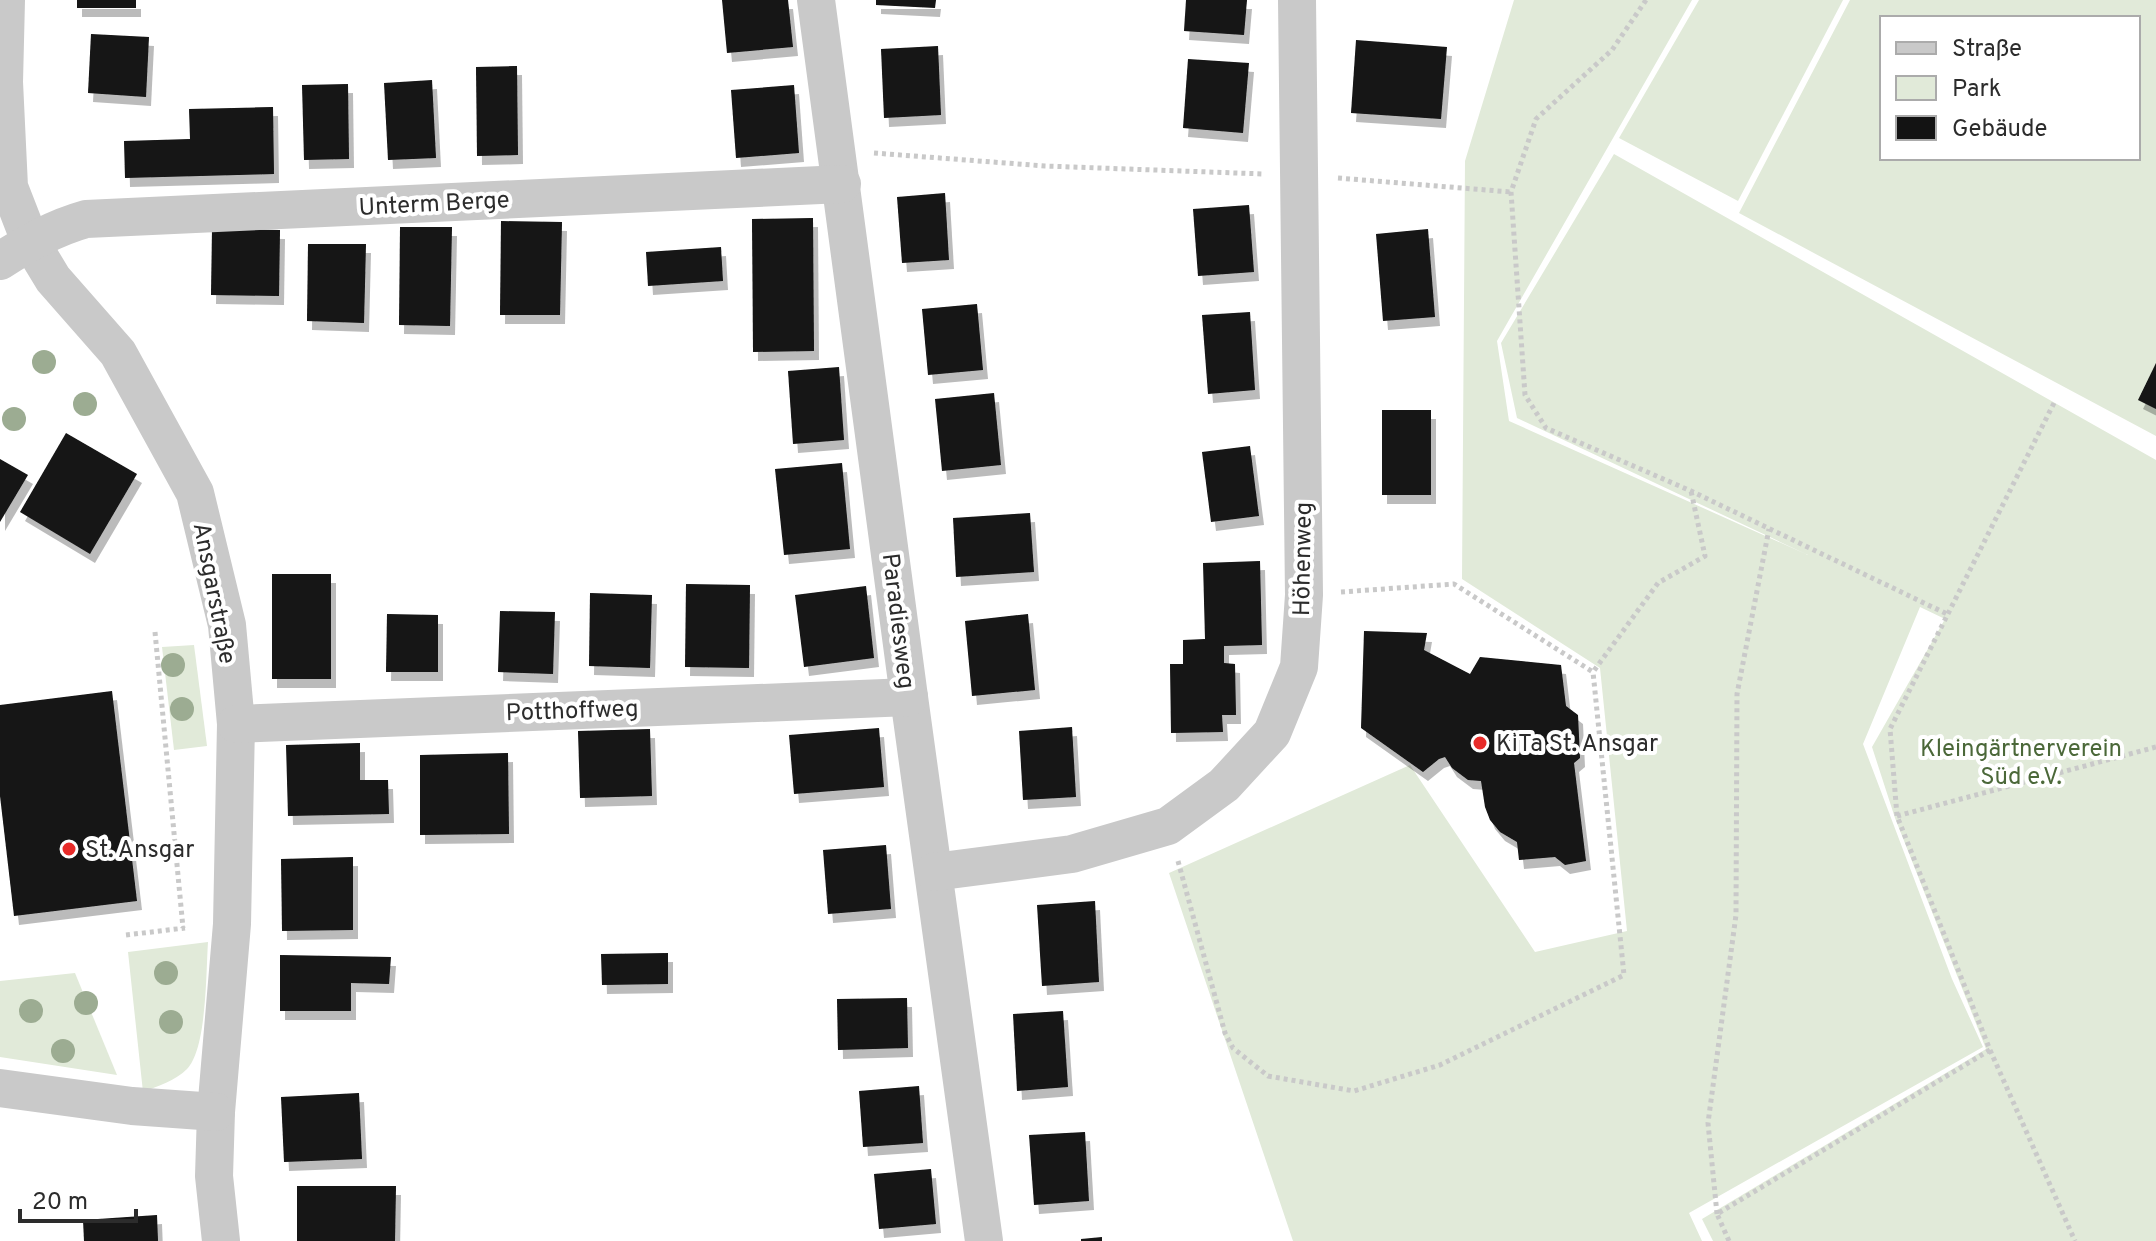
<svg xmlns="http://www.w3.org/2000/svg" width="2156" height="1241" font-family="Overpass,sans-serif">
<style>
.green{fill:#e1ead9;fill-rule:evenodd}
.building{fill:#131313;filter:url(#shadow)}
.lines{fill:none;stroke-linecap:round;stroke-linejoin:round}
.path{stroke:#c9c9c9;stroke-width:5;stroke-dasharray:4 4;stroke-linecap:butt}
.minor{stroke:#c9c9c9;stroke-width:38}
.tree{fill:#9cac92}
.poi-dot{fill:#e82b29;stroke:#fff;stroke-width:3}
.labels{text-anchor:middle;stroke-width:8;stroke-linejoin:round;paint-order:stroke}
.street-label{font-size:24px;fill:#2c2c2c;stroke:#fff}
.poi-label{font-size:24px;fill:#2c2c2c;stroke:#fff;text-anchor:start}
.park-label{font-size:24px;fill:#4b6839;stroke:#fff}
</style>
<defs>
<filter id="shadow"><feDropShadow dx="5" dy="9" stdDeviation="0" flood-color="#0004"/></filter>
</defs>
<rect width="100%" height="100%" fill="#fff"/>
<!-- green -->
<g class="green">
<polygon points="1514,0 1692,0 1497,341 1509,421 1808,555 1517,418 1501,343 1614,154 2156,460 2156,1241 1713,1241 1702,1219 1986,1049 1895,818 1872,747 1945,619 1920,607 1863,744 1952,979 1983,1047 1689,1213 1702,1241 1293,1241 1169,873 1410,765 1535,952 1627,931 1600,668 1462,579 1465,161"/>
<polygon points="1699,0 1843,0 1738,201 1619,138"/>
<path d="M 1850,0 L 2156,0 L 2156,436 L 1739,213 ZM 1882,18 L 2138,18 L 2138,158 L 1882,158 Z"/>
<polygon points="194,645 207,746 174,750 162,647"/>
<path d="M 208,942 C 206,971 207,1049 187,1069 C 175,1081 158,1086 143,1092 L 128,952 Z"/>
<polygon points="75,973 117,1075 0,1057 0,981"/>
</g>
<!-- building -->
<g class="building">
<rect x="77" y="0" width="59" height="8"/>
<polygon points="722,0 788,0 793,47 727,53"/>
<polygon points="876,0 936,0 935,8 876,5"/>
<polygon points="1186,0 1247,0 1244,35 1184,31"/>
<polygon points="91,34 149,37 146,97 88,93"/>
<polygon points="1356,40 1447,47 1441,119 1351,113"/>
<polygon points="938,46 941,115 884,118 881,49"/>
<polygon points="1188,59 1249,63 1243,133 1183,128"/>
<polygon points="517,66 518,155 477,156 476,67"/>
<polygon points="432,80 436,158 388,160 384,83"/>
<polygon points="348,84 349,159 304,160 302,85"/>
<polygon points="794,85 799,153 736,158 731,90"/>
<polygon points="273,107 274,174 125,178 124,141 190,139 189,109"/>
<polygon points="945,193 949,260 902,263 897,197"/>
<polygon points="1249,205 1254,272 1198,276 1193,209"/>
<polygon points="813,218 814,351 753,352 752,219"/>
<polygon points="501,221 562,222 560,315 500,315"/>
<polygon points="400,227 452,227 450,326 399,325"/>
<polygon points="212,229 280,230 279,296 211,295"/>
<polygon points="1428,229 1435,317 1383,321 1376,234"/>
<polygon points="308,244 366,244 364,323 307,321"/>
<polygon points="721,247 723,281 648,286 646,252"/>
<polygon points="977,304 983,370 928,375 922,309"/>
<polygon points="1250,312 1255,390 1208,394 1202,315"/>
<polygon points="2156,363 2156,409 2138,400"/>
<polygon points="839,367 844,440 793,444 788,371"/>
<polygon points="994,393 1001,465 942,471 935,399"/>
<rect x="1382" y="410" width="49" height="85"/>
<polygon points="66,433 137,474 90,554 20,512"/>
<polygon points="1250,446 1259,516 1211,522 1202,452"/>
<polygon points="0,459 28,475 0,522"/>
<polygon points="842,463 850,549 784,555 775,469"/>
<polygon points="1030,513 1034,572 956,577 953,518"/>
<polygon points="1260,561 1262,645 1224,646 1224,663 1235,664 1236,715 1222,715 1223,732 1171,733 1170,664 1183,664 1183,640 1205,639 1203,563"/>
<rect x="272" y="574" width="59" height="105"/>
<polygon points="686,584 750,585 749,668 685,667"/>
<polygon points="866,586 874,658 804,667 795,595"/>
<polygon points="590,593 652,595 650,668 589,666"/>
<polygon points="500,611 555,612 553,674 498,672"/>
<polygon points="387,614 438,615 438,672 386,672"/>
<polygon points="1028,614 1035,690 972,696 965,621"/>
<polygon points="1364,631 1427,633 1424,650 1470,674 1480,657 1561,665 1566,706 1578,715 1580,758 1574,763 1586,861 1565,865 1555,857 1519,860 1517,842 1500,832 1490,820 1485,807 1481,781 1468,780 1452,768 1445,757 1439,759 1423,772 1361,728"/>
<polygon points="112,691 137,901 14,916 0,796 0,705"/>
<polygon points="1072,727 1076,797 1023,800 1019,731"/>
<polygon points="879,728 884,787 794,794 789,735"/>
<polygon points="650,729 652,796 580,798 578,731"/>
<polygon points="360,743 360,780 388,780 389,814 288,816 286,745"/>
<polygon points="508,753 509,834 420,835 420,755"/>
<polygon points="886,845 891,909 828,914 823,850"/>
<polygon points="353,857 353,930 282,931 281,859"/>
<polygon points="1095,901 1099,982 1042,986 1037,905"/>
<polygon points="668,953 668,984 602,985 601,954"/>
<polygon points="280,955 391,957 389,984 351,983 351,1011 280,1011"/>
<polygon points="907,998 908,1048 838,1050 837,999"/>
<polygon points="1063,1011 1068,1087 1017,1091 1013,1014"/>
<polygon points="919,1086 923,1143 863,1147 859,1091"/>
<polygon points="359,1093 362,1159 284,1162 281,1097"/>
<polygon points="1085,1132 1089,1201 1034,1205 1029,1135"/>
<polygon points="931,1169 936,1224 879,1229 874,1174"/>
<polygon points="297,1186 396,1186 395,1241 297,1241"/>
<polygon points="157,1215 158,1241 84,1241 83,1220"/>
<polygon points="1102,1237 1102,1241 1081,1241 1081,1239"/>
</g>
<g class="lines">
<!-- path -->
<g class="path">
<polyline points="1646,0 1612,50 1536,119 1511,192 1525,395 1546,428 1691,491 1947,614"/>
<polyline points="874,153 1045,166 1264,174"/>
<polyline points="1338,178 1511,192"/>
<polyline points="2054,403 1890,729 1897,816 1990,1050 2075,1241"/>
<polyline points="1341,592 1454,584 1593,672 1658,583 1705,556 1691,491"/>
<polyline points="155,632 183,928"/>
<polyline points="1897,816 2156,747"/>
<polyline points="1178,861 1225,1033 1233,1048 1268,1076 1354,1091 1440,1065 1624,975 1593,672"/>
<polyline points="126,935 185,928"/>
<polyline points="1717,1214 1708,1123 1736,915 1737,694 1769,529"/>
<polyline points="1729,1241 1717,1214 1990,1050"/>
</g>
<!-- minor -->
<g class="minor">
<polyline points="6,0 4,82 9,187 30,241 53,279 118,353 195,493 227,625 236,724 232,924 216,1112 214,1176 221,1241"/>
<polyline points="816,0 909,697 984,1241"/>
<path d="M 0,261 C 28,243 54,228 86,219 L 842,184"/>
<polyline points="236,724 909,697"/>
<polyline points="934,872 1072,854 1168,826 1224,785 1272,733 1299,667 1304,595 1297,0"/>
<polyline points="0,1088 132,1106 216,1112"/>
</g>
</g>
<!-- trees -->
<g class="tree">
<circle cx="44" cy="362" r="12"/>
<circle cx="85" cy="404" r="12"/>
<circle cx="14" cy="419" r="12"/>
<circle cx="173" cy="665" r="12"/>
<circle cx="182" cy="709" r="12"/>
<circle cx="166" cy="973" r="12"/>
<circle cx="86" cy="1003" r="12"/>
<circle cx="31" cy="1011" r="12"/>
<circle cx="171" cy="1022" r="12"/>
<circle cx="63" cy="1051" r="12"/>
</g>
<!-- markers -->
<g class="poi-dot">
<circle cx="1480" cy="743" r="8"/>
<circle cx="69" cy="849" r="8"/>
</g>
<g class="labels">
<!-- street labels -->
<g class="street-label">
<text transform="translate(434 203) rotate(-3)" y="8">Unterm Berge</text>
<text transform="translate(1302 559) rotate(-89)" y="8">Höhenweg</text>
<text transform="translate(215 593) rotate(79)" y="8">Ansgarstraße</text>
<text transform="translate(899 621) rotate(83)" y="8">Paradiesweg</text>
<text transform="translate(572 710) rotate(-2)" y="8">Potthoffweg</text>
</g>
<!-- poi labels -->
<g class="poi-label">
<text x="1496" y="751">KiTa St. Ansgar</text>
<text x="85" y="857">St. Ansgar</text>
</g>
<!-- park labels -->
<g class="park-label">
<text x="2021" y="756">Kleingärtnerverein<tspan x="2021" dy="28">Süd e.V.</tspan></text>
</g>
</g>
<!-- legend -->
<rect x="1880" y="16" width="260" height="144" fill="#ffffff" stroke="#ababab" stroke-width="2"/>
<rect x="1896" y="42" width="40" height="12" fill="#c9c9c9" stroke="#ababab" stroke-width="2"/>
<text x="1952" y="56" font-size="24" fill="#2c2c2c">Straße</text>
<rect x="1896" y="76" width="40" height="24" fill="#e1ead9" stroke="#ababab" stroke-width="2"/>
<text x="1952" y="96" font-size="24" fill="#2c2c2c">Park</text>
<rect x="1896" y="116" width="40" height="24" fill="#131313" stroke="#ababab" stroke-width="2"/>
<text x="1952" y="136" font-size="24" fill="#2c2c2c">Gebäude</text>
<!-- scale -->
<path d="M20 1209v12h116v-12" fill="none" stroke="#2c2c2c" stroke-width="4"/>
<text x="32" y="1209" font-size="24" fill="#2c2c2c" stroke="#ffffff" stroke-width="6" paint-order="stroke">20 m</text>
</svg>
